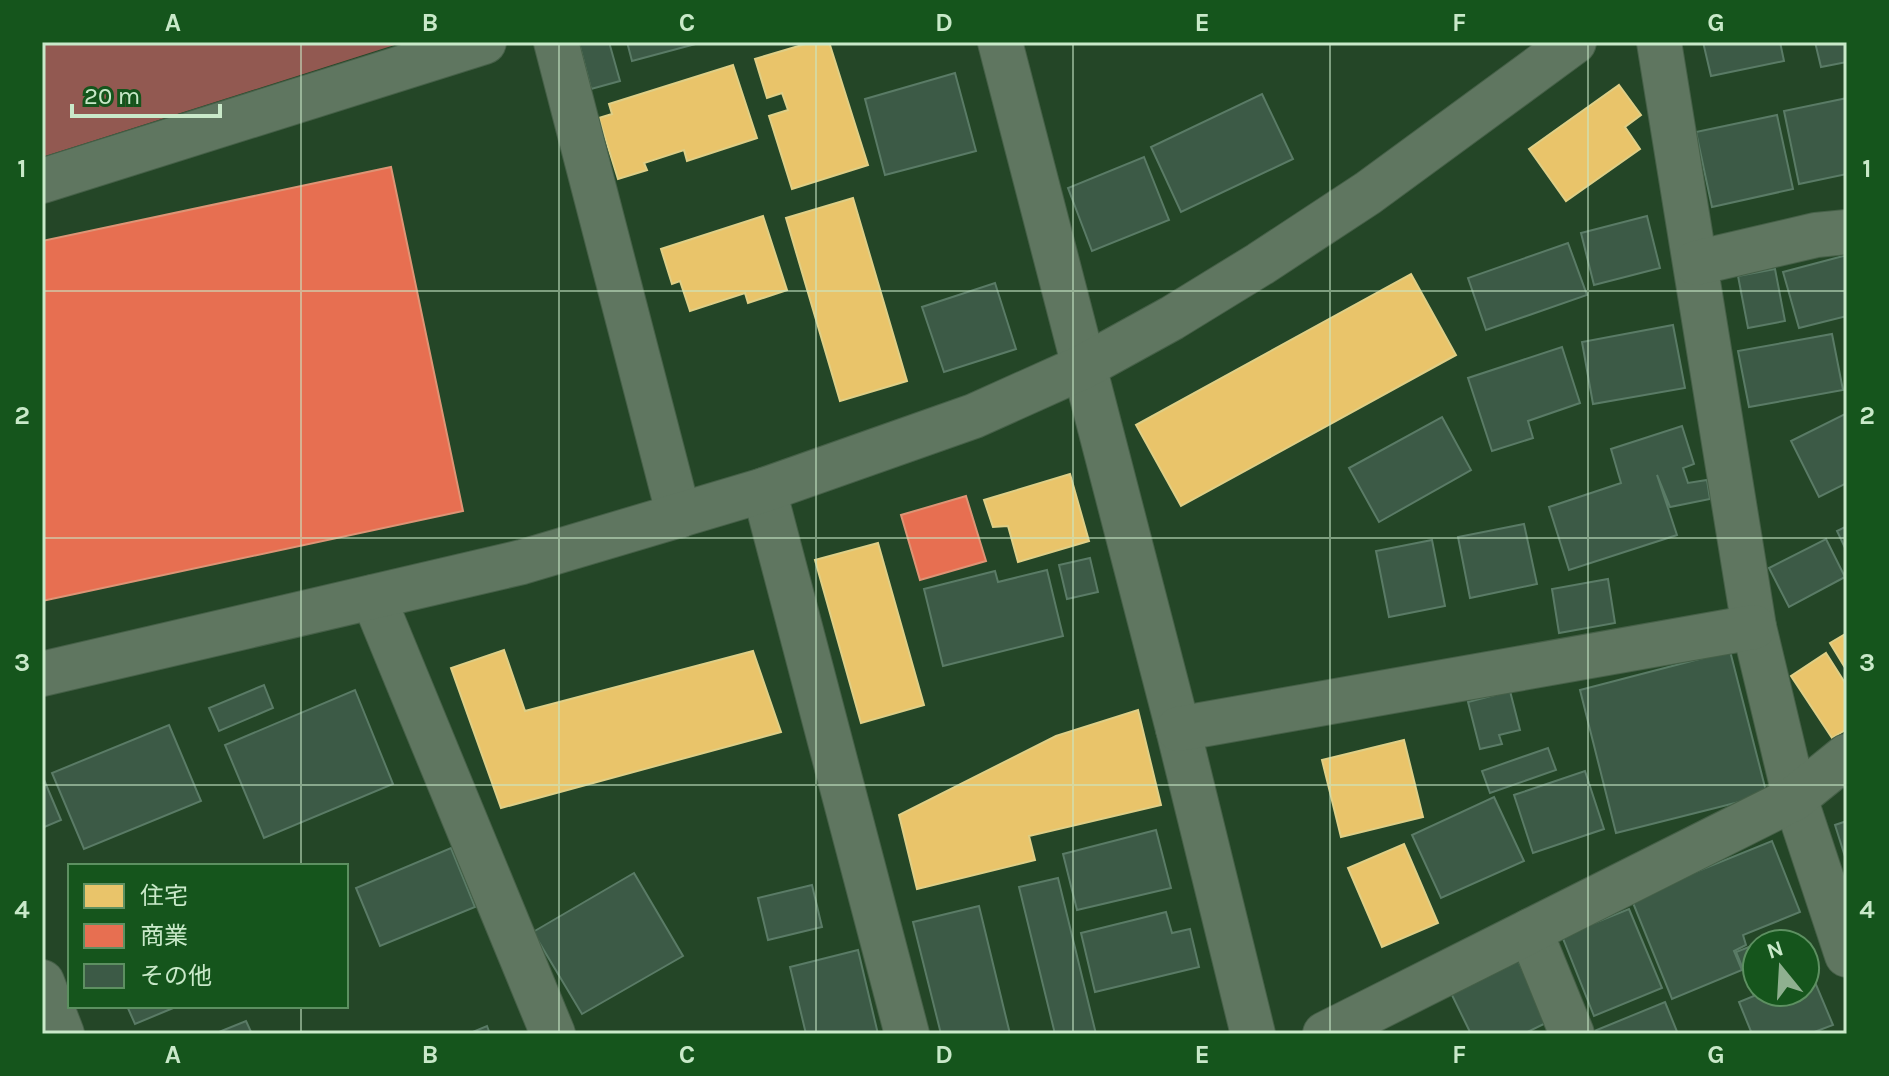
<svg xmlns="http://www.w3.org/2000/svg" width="1889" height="1076" font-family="Karla,'Noto Sans JP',sans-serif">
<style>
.green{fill:#925951}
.homes{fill:#e9c46a;stroke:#dfcf86;stroke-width:2}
.shops{fill:#e76f51;stroke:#de9475;stroke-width:2}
.building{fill:#3c5a46;stroke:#5a7b66;stroke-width:2}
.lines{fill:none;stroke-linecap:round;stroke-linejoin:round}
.minor-casing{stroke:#466048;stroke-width:46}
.minor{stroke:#5f7660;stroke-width:44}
.grid{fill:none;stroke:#c9e9c9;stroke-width:2;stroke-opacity:0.55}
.neatline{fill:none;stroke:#c9e9c9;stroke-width:3}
.grid-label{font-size:26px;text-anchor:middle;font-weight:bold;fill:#c9e9c9}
</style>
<rect width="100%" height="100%" fill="#244627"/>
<!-- green -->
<polygon class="green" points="42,42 404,42 42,157"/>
<!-- homes -->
<g class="homes">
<polygon points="812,42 829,42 868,165 792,189 769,116 788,110 782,93 767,98 755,59"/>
<polygon points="733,65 757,138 687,161 684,150 644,163 647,170 618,179 599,118 612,114 609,104"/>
<polygon points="1619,85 1641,115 1625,127 1640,149 1566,201 1529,149"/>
<polygon points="853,198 907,381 840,401 786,218"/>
<polygon points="763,216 787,290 748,303 745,293 690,311 680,281 672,284 661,249"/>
<polygon points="1411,274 1456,355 1181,506 1136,425"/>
<polygon points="1070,474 1089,541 1018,562 1008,526 993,527 984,500"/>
<polygon points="878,543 924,705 861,723 815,560"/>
<polygon points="1847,633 1847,671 1830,643"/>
<polygon points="504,650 525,711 753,651 781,732 501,808 451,668"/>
<polygon points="1826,653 1847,686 1847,729 1832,738 1791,676"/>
<polygon points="1138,710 1161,805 1029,836 1035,860 917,889 899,815 1056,736"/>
<polygon points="1404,740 1423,817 1341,837 1322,760"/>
<polygon points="1404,844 1438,923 1382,947 1348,868"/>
</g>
<!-- shops -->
<g class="shops">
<polygon points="391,167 463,511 42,601 42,241"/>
<polygon points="966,496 986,561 920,580 901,515"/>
</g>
<!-- building -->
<g class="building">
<polygon points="609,42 620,81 591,89 579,43"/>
<polygon points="627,42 703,42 632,61"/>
<polygon points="1703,42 1780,42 1784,61 1711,76"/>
<polygon points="1815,42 1847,42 1847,62 1821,67"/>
<polygon points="955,73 976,151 885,175 865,99"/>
<polygon points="1262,94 1293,159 1181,212 1151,147"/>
<polygon points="1847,98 1847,174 1799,184 1784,111"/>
<polygon points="1777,115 1793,189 1712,207 1696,132"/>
<polygon points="1144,157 1169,220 1092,251 1068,188"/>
<polygon points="1647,216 1660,268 1594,285 1581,233"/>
<polygon points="1568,243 1587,295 1486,330 1468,278"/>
<polygon points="1847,255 1847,316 1799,328 1783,272"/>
<polygon points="1775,269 1785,321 1748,328 1738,276"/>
<polygon points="995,283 1016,349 944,372 922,307"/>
<polygon points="1673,325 1685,388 1593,404 1582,342"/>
<polygon points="1832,334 1843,390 1749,407 1738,351"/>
<polygon points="1562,347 1580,403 1528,421 1533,438 1492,451 1468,378"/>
<polygon points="1847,413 1847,483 1819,497 1791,441"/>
<polygon points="1442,417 1471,470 1379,522 1349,468"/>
<polygon points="1682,426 1694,464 1683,468 1688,483 1707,480 1710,499 1670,507 1657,475 1677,535 1569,570 1549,507 1621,483 1611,449"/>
<polygon points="1524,524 1537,584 1470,598 1458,537"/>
<polygon points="1847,526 1847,552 1837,531"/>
<polygon points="1826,539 1845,577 1789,607 1769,568"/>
<polygon points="1432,540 1445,606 1389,617 1376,551"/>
<polygon points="1090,558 1098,592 1067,599 1059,565"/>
<polygon points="1047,570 1063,636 943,666 924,589 995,571 998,582"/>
<polygon points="1608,579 1615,623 1559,633 1552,589"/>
<polygon points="1730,651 1767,795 1616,833 1580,690"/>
<polygon points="264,685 273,708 219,731 209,708"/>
<polygon points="355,690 393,784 264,838 225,745"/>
<polygon points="1510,691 1520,730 1499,735 1502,744 1480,749 1468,702"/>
<polygon points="169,725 201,801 84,849 52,773"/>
<polygon points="1548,748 1556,770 1490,793 1482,771"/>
<polygon points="1585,771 1604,829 1533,853 1514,795"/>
<polygon points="42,775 61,820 42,828"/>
<polygon points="1494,797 1524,861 1441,898 1412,835"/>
<polygon points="1847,821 1847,863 1835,825"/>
<polygon points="1156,830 1171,888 1077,910 1063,854"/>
<polygon points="1772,841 1800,912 1743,935 1746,945 1734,951 1742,970 1672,999 1631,898"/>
<polygon points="451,848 475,907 380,946 356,888"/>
<polygon points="634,873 683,956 582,1014 533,932"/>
<polygon points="1058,878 1096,1034 1055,1034 1019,887"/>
<polygon points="812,885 822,927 768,940 758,898"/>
<polygon points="979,906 1010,1034 941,1034 913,922"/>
<polygon points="1629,909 1662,988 1594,1016 1562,936"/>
<polygon points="1166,912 1172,933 1190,929 1199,967 1095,992 1081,933"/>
<polygon points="1777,936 1781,944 1757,944 1757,992 1805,992 1805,978 1812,975 1833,1025 1809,1034 1752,1034 1739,1002 1754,996 1736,952"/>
<polygon points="858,950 878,1034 806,1034 790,967"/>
<polygon points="1516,956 1548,1022 1523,1034 1471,1034 1449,989"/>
<polygon points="1665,1002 1678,1034 1592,1034 1592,1032"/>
<polygon points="127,1006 178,1006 135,1024"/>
<polygon points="246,1021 252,1034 214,1034"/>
<polygon points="487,1026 490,1034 468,1034"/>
</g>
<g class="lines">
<!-- minor casing -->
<g class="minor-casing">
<g id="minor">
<polyline points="556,42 679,516"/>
<polyline points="1000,42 1178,729 1253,1034"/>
<polyline points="1659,42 1754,627 1795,798 1847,955"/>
<polyline points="42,181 484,42"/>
<polyline points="1696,263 1816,235 1847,232"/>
<polyline points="764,490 907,1034"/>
<polyline points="373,597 553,1034"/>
<polyline points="42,674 522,562 764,490 974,416 1083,367 1172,318 1260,264 1368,193 1574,42"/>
<polyline points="1178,729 1754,627"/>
<polyline points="1530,931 1572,1034"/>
<polyline points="42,982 62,1034"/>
<polyline points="1325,1034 1795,798 1847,756"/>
</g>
</g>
<!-- minor -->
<use href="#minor" class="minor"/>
</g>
<!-- grid -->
<path class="grid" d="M 301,42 L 301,866M 559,42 L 559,1034M 816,42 L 816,1034M 1073,42 L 1073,1034M 1330,42 L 1330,1034M 1588,42 L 1588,1034M 42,291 L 1847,291M 42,538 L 1847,538M 42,785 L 1847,785M 301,1006 L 301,1034"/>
<!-- border -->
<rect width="1889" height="1076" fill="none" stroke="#15551c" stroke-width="88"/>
<!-- legend -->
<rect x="68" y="864" width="280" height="144" fill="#15551c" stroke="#5d9061" stroke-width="2"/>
<rect x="84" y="884" width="40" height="24" fill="#e9c46a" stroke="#5d9061" stroke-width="2"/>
<text x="140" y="904" font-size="24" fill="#c9e9c9">住宅</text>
<rect x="84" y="924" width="40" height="24" fill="#e76f51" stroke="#5d9061" stroke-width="2"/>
<text x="140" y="944" font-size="24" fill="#c9e9c9">商業</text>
<rect x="84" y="964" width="40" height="24" fill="#3c5a46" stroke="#5d9061" stroke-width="2"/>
<text x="140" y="984" font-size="24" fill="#c9e9c9">その他</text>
<!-- north arrow -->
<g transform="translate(1781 968) rotate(342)"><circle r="38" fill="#15551c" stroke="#5d9061" stroke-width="2"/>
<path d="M0-6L14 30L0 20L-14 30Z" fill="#8fb090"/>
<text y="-12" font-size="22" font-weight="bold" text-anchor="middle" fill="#c9e9c9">N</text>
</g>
<!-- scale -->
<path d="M72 104v12h148v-12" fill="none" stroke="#c9e9c9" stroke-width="4"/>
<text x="84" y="104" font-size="24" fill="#c9e9c9" stroke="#15551c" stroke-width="6" paint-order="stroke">20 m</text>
<rect x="44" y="44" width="1801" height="988" class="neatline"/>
<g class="grid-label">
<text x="173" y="31">A</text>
<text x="430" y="31">B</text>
<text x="687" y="31">C</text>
<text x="944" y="31">D</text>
<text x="1202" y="31">E</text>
<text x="1459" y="31">F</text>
<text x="1716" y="31">G</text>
<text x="22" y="177">1</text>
<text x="1867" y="177">1</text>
<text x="22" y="424">2</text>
<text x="1867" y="424">2</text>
<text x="22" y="671">3</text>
<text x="1867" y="671">3</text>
<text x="22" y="918">4</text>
<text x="1867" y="918">4</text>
<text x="173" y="1063">A</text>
<text x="430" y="1063">B</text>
<text x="687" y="1063">C</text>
<text x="944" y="1063">D</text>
<text x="1202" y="1063">E</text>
<text x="1459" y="1063">F</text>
<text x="1716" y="1063">G</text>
</g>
</svg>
